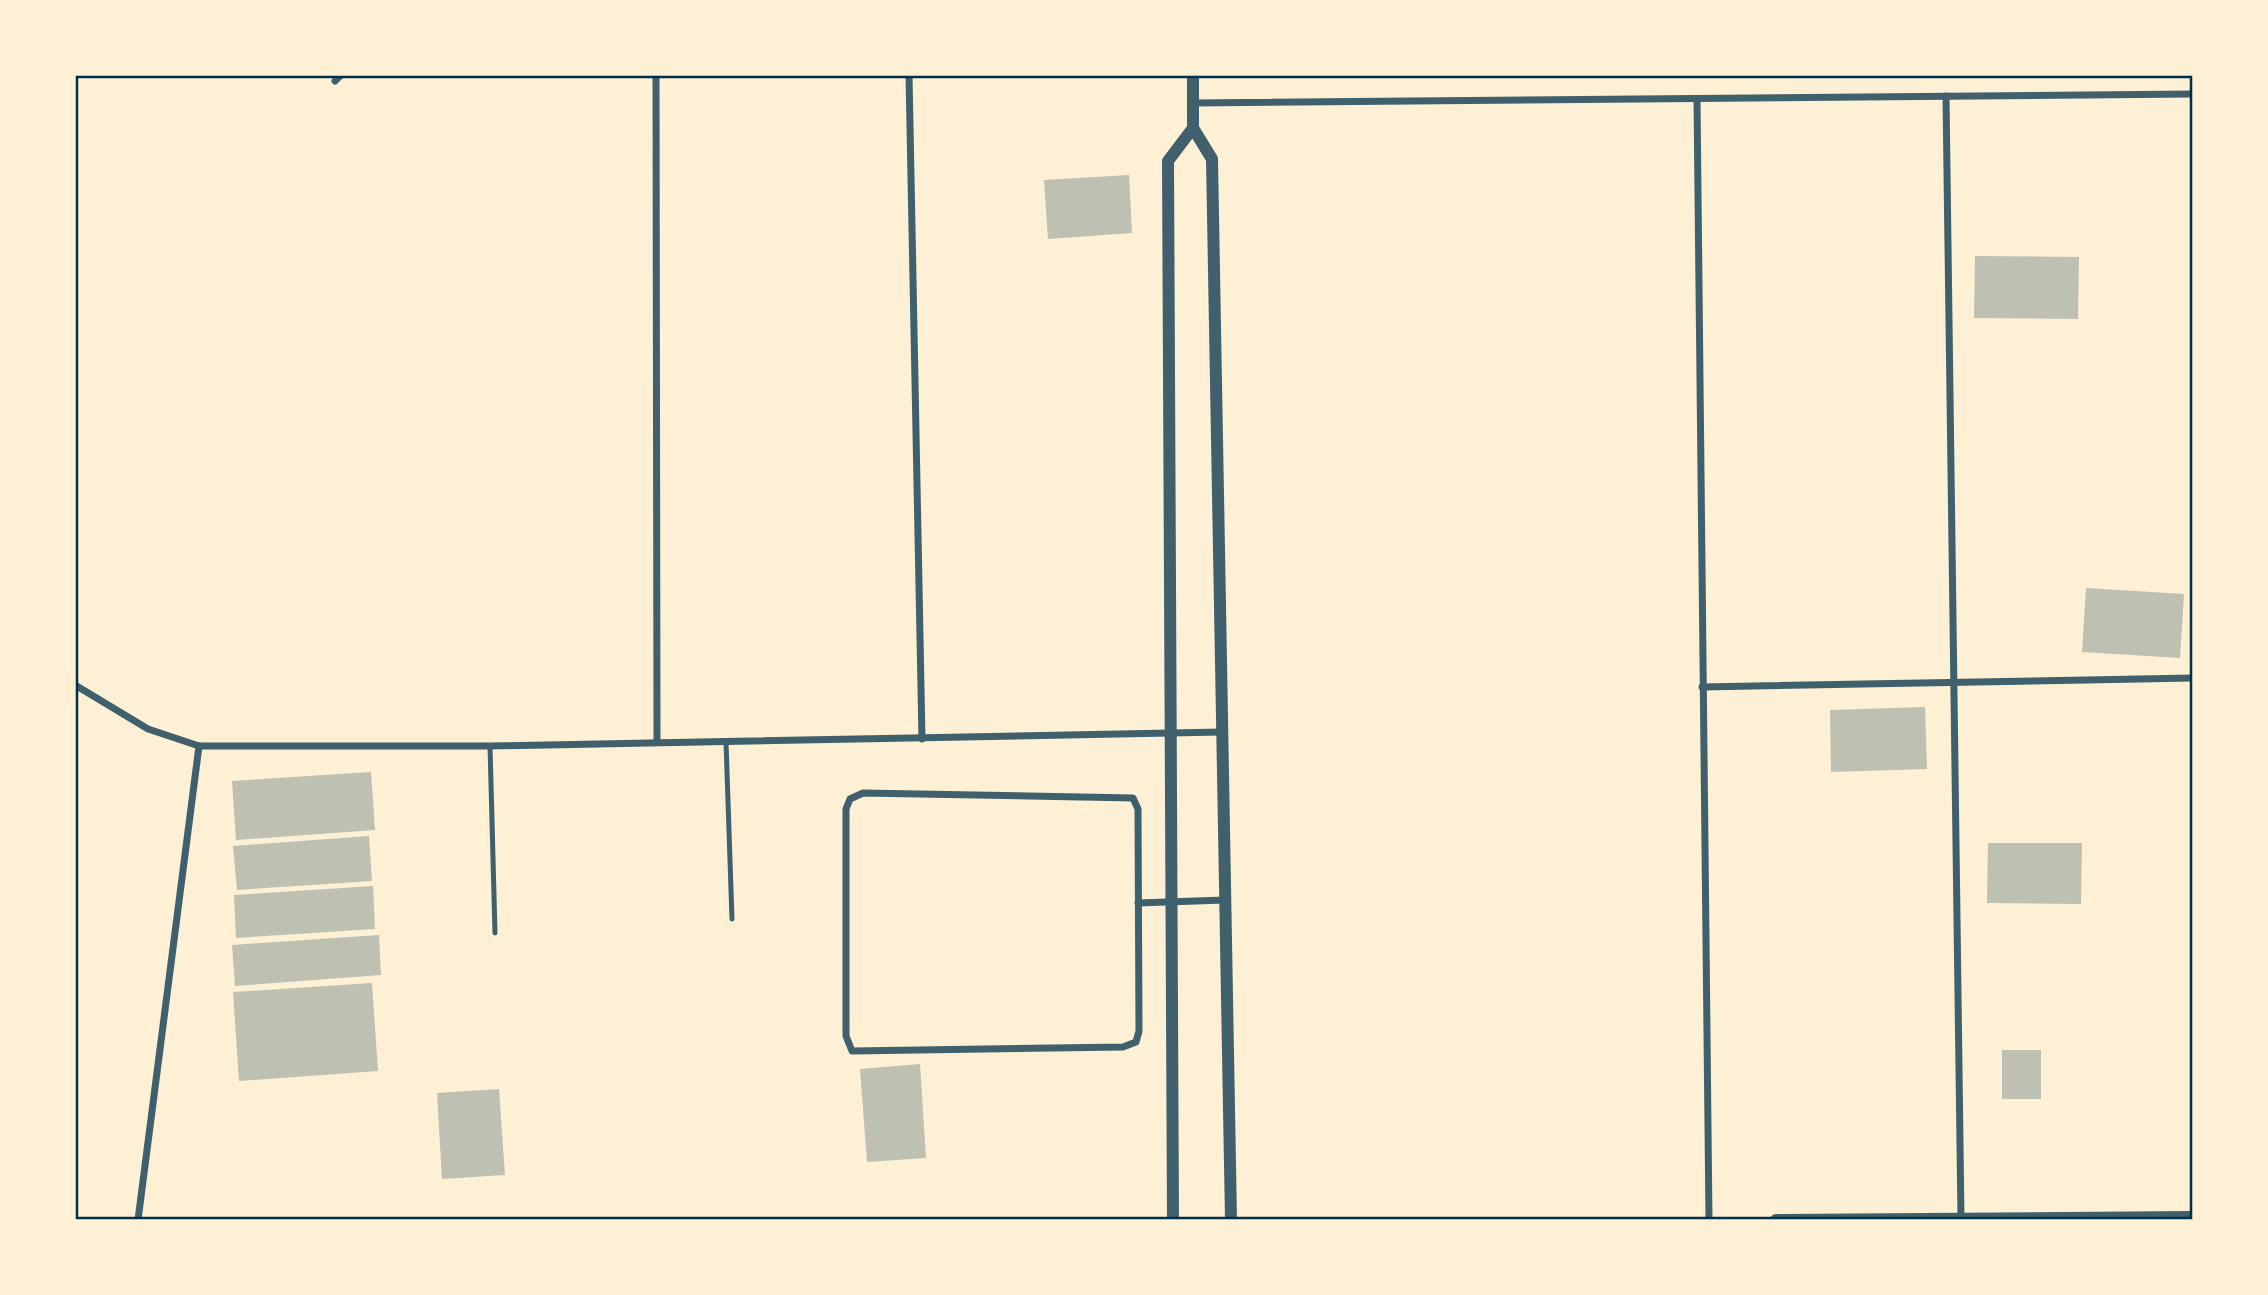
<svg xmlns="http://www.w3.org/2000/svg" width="2268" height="1295" font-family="Ubuntu,sans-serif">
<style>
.building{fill:#bec0b2}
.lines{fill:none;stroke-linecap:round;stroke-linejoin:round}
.service{stroke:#3f606c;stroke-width:5}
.minor{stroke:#3f606c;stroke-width:7}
.tertiary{stroke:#3f606c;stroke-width:12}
.neatline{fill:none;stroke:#003049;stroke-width:2.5}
</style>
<rect width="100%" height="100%" fill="#fdf0d5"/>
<!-- building -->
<g class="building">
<polygon points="1129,175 1132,233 1048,239 1044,180"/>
<polygon points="1975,256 2079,257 2078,319 1974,318"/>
<polygon points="2086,588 2184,594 2180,658 2082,652"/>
<polygon points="1925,707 1927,769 1831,772 1830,710"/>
<polygon points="371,772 375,830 236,840 232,781"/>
<polygon points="369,836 372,881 237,890 233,846"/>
<polygon points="1988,843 2082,843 2081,904 1987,903"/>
<polygon points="373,886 375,929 236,938 234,895"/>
<polygon points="379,935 381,975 235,986 232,945"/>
<polygon points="372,983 378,1071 239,1081 233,992"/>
<rect x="2002" y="1050" width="39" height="49"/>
<polygon points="920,1064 926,1158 867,1162 860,1069"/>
<polygon points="499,1089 505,1175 442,1179 437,1093"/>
</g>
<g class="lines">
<!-- service -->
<g class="service">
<polyline points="726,742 732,919"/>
<polyline points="490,746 495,933"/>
</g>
<!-- minor -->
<g class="minor">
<polyline points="656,75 657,742"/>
<polyline points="909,75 922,739"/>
<polyline points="335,81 341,75"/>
<polyline points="1946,96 1961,1218"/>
<polyline points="1697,99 1709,1220"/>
<polyline points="1193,103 2193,94"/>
<polyline points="75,685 148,729 199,746 490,746 1222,732"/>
<polyline points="1702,687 2193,678"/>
<polygon points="863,793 1133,798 1138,809 1139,1031 1136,1042 1123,1047 852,1051 846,1036 846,809 850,799"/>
<polyline points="1138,903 1225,900"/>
<polyline points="138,1220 199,746"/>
</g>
<!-- tertiary -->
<g class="tertiary">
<polyline points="1193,75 1193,128 1212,159 1231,1220"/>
<polyline points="1173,1220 1168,161 1193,128"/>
<polyline points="1776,1220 2193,1217"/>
</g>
</g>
<!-- border -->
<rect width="2268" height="1295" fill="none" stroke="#fdf0d5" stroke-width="154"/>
<rect x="77" y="77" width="2114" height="1141" class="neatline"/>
</svg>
